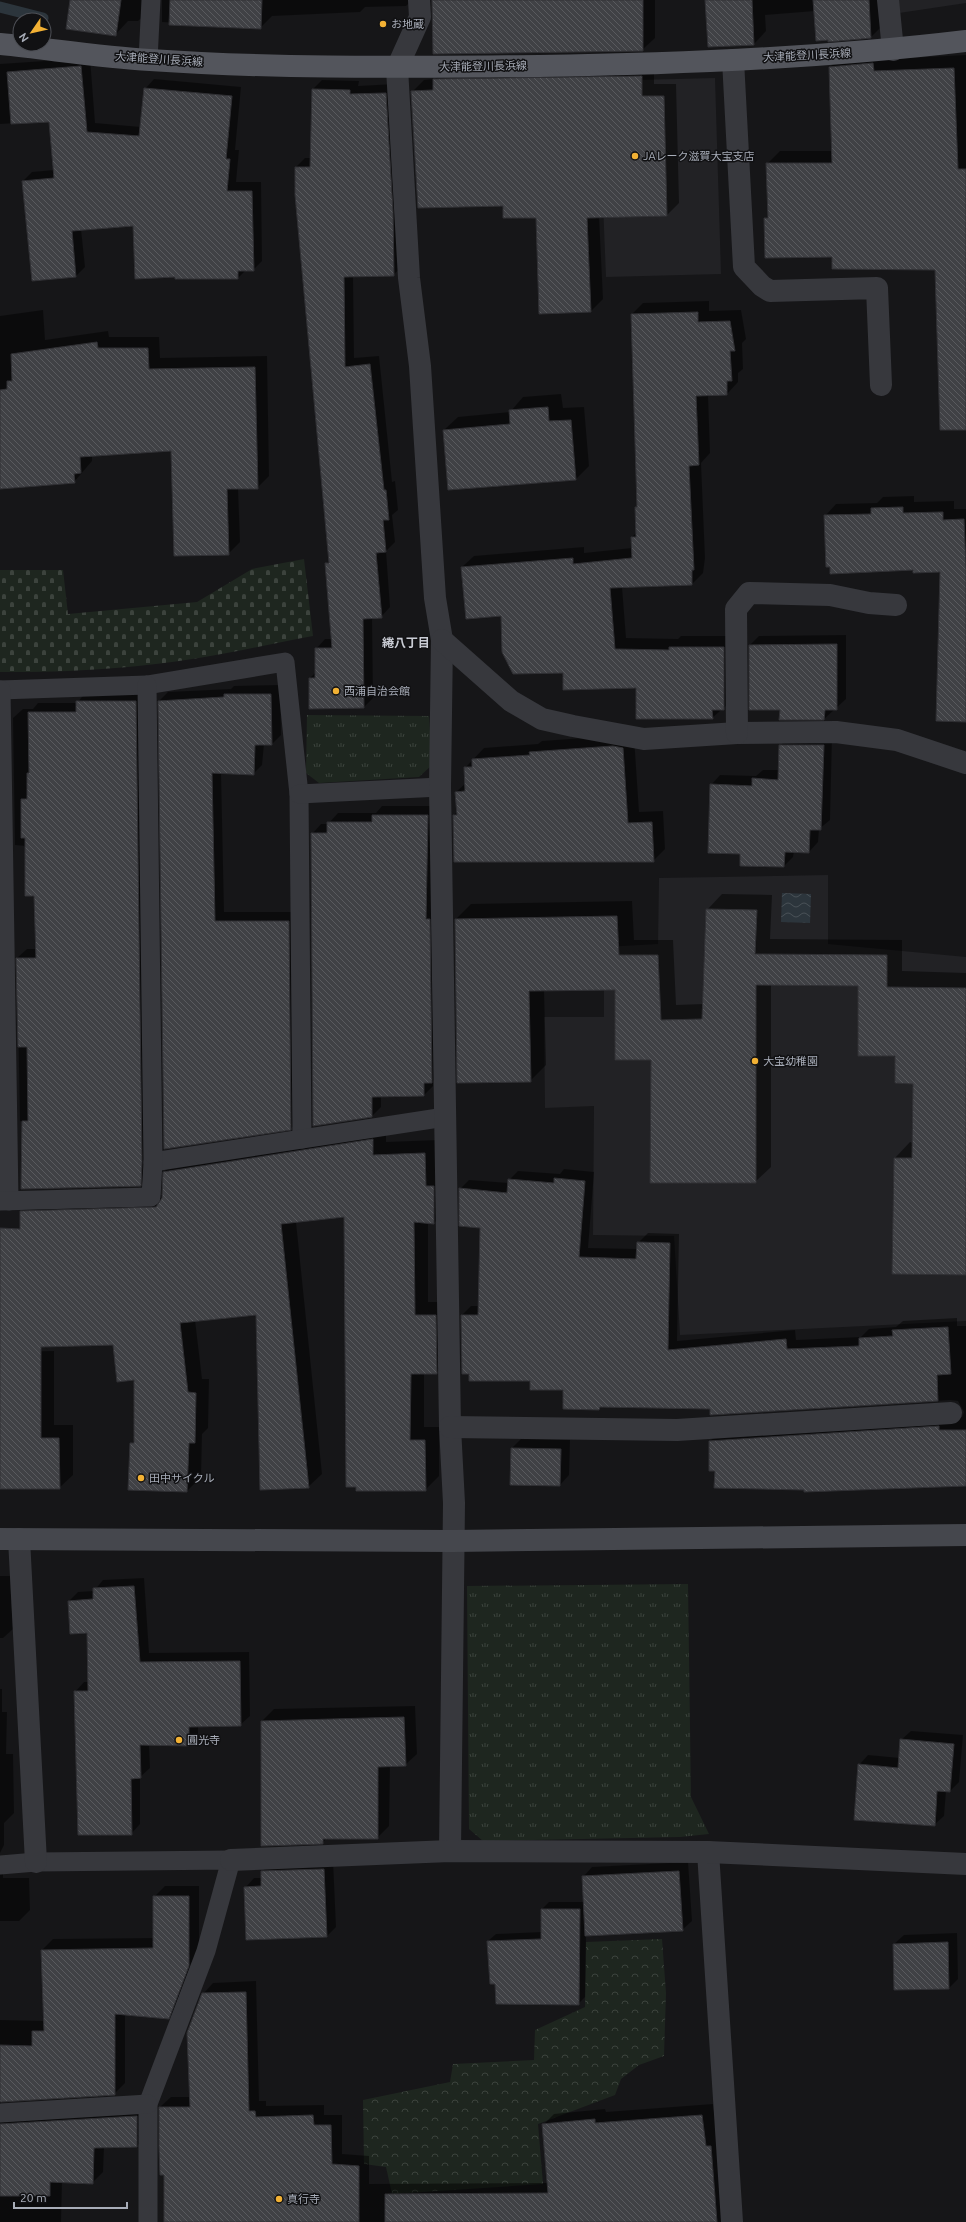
<svg xmlns="http://www.w3.org/2000/svg" width="966" height="2222" font-family="Ubuntu,'Noto Sans JP',sans-serif">
<style>
.built{fill:#222225}
.grass{fill:url(#grass-tufts)}
.forest{fill:url(#forest-crowns)}
.cemetery{fill:url(#cemetery-stones)}
.water{fill:url(#water-waves)}
.shadow{fill:#0007}
.lines{fill:none;stroke-linecap:round;stroke-linejoin:round}
.stream{stroke:#2c353c;stroke-width:11}
.building{fill:url(#building-back-hatch);stroke:#303034}
.lane{stroke:#37383d;stroke-width:19}
.street{stroke:#37383d;stroke-width:22}
.secondary{stroke:#45474d;stroke-width:22}
.primary{stroke:#53555c;stroke-width:22}
.poi-dot{fill:#f2b134;stroke:#111113;stroke-width:1.5}
.labels{text-anchor:middle;stroke-width:3;stroke-linejoin:round;paint-order:stroke}
.poi-label{font-size:11px;fill:#a8adb8;stroke:#111113;text-anchor:start}
.street-label{font-size:11px;fill:#a8adb8;stroke:#111113}
.neighbourhood-label{font-size:12px;font-weight:bold;fill:#c9ccd4;stroke:#111113}
</style>
<defs>
<pattern id="grass-tufts" width="24" height="20" patternUnits="userSpaceOnUse"><rect width="24" height="20" fill="#1e261f"/><path d="M3 7l-1-3M5 7V3M7 7l1-3M15 17l-1-3M17 17v-4M19 17l1-3" fill="none" stroke="#3c433d"/></pattern>
<pattern id="forest-crowns" width="20" height="18" patternUnits="userSpaceOnUse"><rect width="20" height="18" fill="#1e261f"/><path d="M2 6a3 3 0 1 1 6 0M12 15a3 3 0 1 1 6 0" fill="none" stroke="#3c433d"/></pattern>
<pattern id="cemetery-stones" width="16" height="16" patternUnits="userSpaceOnUse"><rect width="16" height="16" fill="#1e261f"/><path d="M2 7V4a2 2 0 0 1 4 0v3zM10 15v-3a2 2 0 0 1 4 0v3z" fill="#3c433d"/></pattern>
<pattern id="water-waves" width="16" height="10" patternUnits="userSpaceOnUse"><rect width="16" height="10" fill="#2c353c"/><path d="M0 5q4-4 8 0t8 0" fill="none" stroke="#485056"/></pattern>
<pattern id="building-back-hatch" width="6" height="6" patternUnits="userSpaceOnUse"><rect width="6" height="6" fill="#404145"/><path d="M-1 5l2 2M0 0l6 6M5-1l2 2" fill="none" stroke="#595a5e"/></pattern>
</defs>
<rect width="100%" height="100%" fill="#161618"/>
<!-- built -->
<g class="built">
<polygon points="898,0 966,0 966,3 899,13"/>
<polygon points="715,78 721,274 606,277 598,81"/>
<polygon points="828,875 828,944 966,957 966,1321 680,1335 674,1236 593,1235 594,1106 545,1108 544,1017 604,1017 604,947 658,944 659,878"/>
</g>
<!-- grass -->
<g class="grass">
<polygon points="307,715 429,716 432,765 419,777 319,783 306,773"/>
<polygon points="688,1584 691,1797 709,1834 680,1837 483,1841 469,1829 467,1586"/>
</g>
<!-- forest -->
<polygon class="forest" points="662,1939 666,1993 664,2056 639,2065 621,2079 615,2095 538,2124 543,2184 392,2194 386,2167 364,2164 363,2100 450,2082 453,2064 534,2060 535,2030 585,2007 586,1942"/>
<!-- cemetery -->
<path class="cemetery" d="M 304,559 L 313,636 C 284,641 255,648 227,653 C 156,667 72,673 0,672 L 0,570 L 63,570 L 68,614 L 197,602 L 252,569 Z"/>
<!-- water -->
<polygon class="water" points="782,893 811,894 810,923 781,922"/>
<!-- shadow -->
<g class="shadow">
<polygon points="71,0 152,0 151,9 138,21 128,21 115,35"/>
<polygon points="162,0 412,0 406,6 365,7 360,12 272,16 260,28 162,22"/>
<polygon points="432,0 655,0 655,38 642,50"/>
<polygon points="706,0 882,0 883,25 871,37 815,11 765,15 766,31 754,44"/>
<polygon points="843,54 886,59 966,55 966,387 936,269 833,256 765,219 769,215 767,164 780,151 833,151 830,67"/>
<polygon points="90,58 95,123 141,127 145,89 154,79 241,87 235,150 239,150 236,182 261,182 262,261 253,270 246,270 238,278 176,278 134,225 81,229 85,267 76,276 33,280 23,181 32,172 54,170 50,121 0,124 0,64"/>
<polygon points="654,64 654,84 676,84 679,203 667,215 599,216 603,299 591,311 537,217 504,205 412,92 424,80 435,79 446,68"/>
<polygon points="322,80 359,81 358,86 395,84 403,266 393,275 353,276 354,358 379,356 392,482 395,481 398,510 392,515 395,542 386,551 390,607 381,617 372,617 373,698 364,707 310,678 316,672 316,649 325,639 333,639 326,564 330,560 296,167 305,158 312,158 313,89"/>
<polygon points="709,301 709,311 741,310 746,339 742,343 743,369 738,373 738,382 727,394 708,395 710,453 701,463 705,558 703,573 692,584 622,587 626,638 678,639 681,636 735,636 735,698 712,718 637,687 564,672 502,615 462,567 474,556 584,547 584,553 632,548 632,537 637,532 636,507 638,505 632,314 643,303"/>
<polygon points="43,310 45,340 108,331 109,337 159,337 160,358 267,356 269,476 257,488 238,488 240,542 228,554 172,450 92,455 92,461 74,482 0,488 0,316"/>
<polygon points="561,394 563,408 584,407 589,466 576,479 444,430 458,417 510,412 523,397"/>
<polygon points="914,496 914,502 954,501 954,509 966,509 966,721 941,571 914,569 825,516 836,504 877,503 883,497"/>
<polygon points="846,635 846,699 824,719 781,709 750,645 759,636"/>
<polygon points="280,685 281,735 272,744 264,744 262,765 253,774 221,772 224,912 298,912 300,1120 290,1129 165,1148 159,701 168,692 231,689 234,686"/>
<polygon points="86,692 145,692 150,1176 140,1185 20,1121 17,958 27,949 36,949 35,895 26,846 15,845 13,718 23,709 33,709 38,703 77,703"/>
<polygon points="625,735 634,737 639,812 663,811 665,849 653,861 455,861 454,815 458,811 456,792 466,783 465,768 484,748 538,744 542,741"/>
<polygon points="789,736 832,736 830,820 819,829 818,842 809,852 794,851 793,857 784,866 741,865 741,853 711,785 720,775 756,776 763,770 780,770 780,746"/>
<polygon points="382,806 437,806 441,1073 433,1081 433,1086 424,1095 381,1096 381,1107 372,1116 312,834 321,824 328,824 338,813 376,813"/>
<polygon points="722,894 772,895 770,939 902,940 902,971 966,973 966,1274 893,1273 895,1158 910,1142 913,1143 914,1083 896,1055 859,985 771,984 771,1167 755,1182 652,1059 616,989 544,990 546,1065 530,1081 456,919 471,904 632,901 634,940 673,940 676,1005 704,1004 707,910"/>
<polygon points="386,1126 386,1142 438,1140 448,1209 434,1223 428,1222 428,1302 449,1302 450,1359 436,1373 424,1373 424,1427 439,1427 439,1476 425,1490 357,1490 344,1216 296,1222 322,1474 308,1487 257,1314 195,1320 202,1379 209,1379 208,1428 202,1434 201,1477 187,1491 129,1489 131,1444 135,1440 135,1379 114,1344 21,1212 35,1198 162,1195 164,1172 178,1158"/>
<polygon points="564,1169 594,1172 588,1248 638,1249 638,1243 648,1233 679,1234 677,1341 795,1330 796,1340 861,1337 869,1329 896,1327 903,1321 957,1318 957,1326 966,1326 966,1485 805,1489 716,1470 710,1441 720,1432 962,1417 964,1412 958,1401 950,1400 711,1414 711,1408 602,1406 599,1409 564,1389 531,1380 462,1315 471,1306 479,1306 482,1227 460,1189 469,1180 509,1183 509,1180 518,1171 560,1174"/>
<polygon points="54,1351 54,1425 73,1425 73,1475 59,1488 0,1488 0,1352"/>
<polygon points="521,1439 570,1440 569,1475 560,1485 512,1448"/>
<polygon points="0,1576 10,1576 13,1629 3,1638 0,1638"/>
<polygon points="144,1578 149,1653 249,1652 250,1716 240,1725 198,1726 198,1736 189,1745 149,1744 150,1768 140,1777 140,1824 131,1834 75,1692 84,1682 89,1682 88,1632 69,1601 78,1592 94,1591 103,1580"/>
<polygon points="0,1689 2,1689 2,1712 7,1712 6,1754 13,1754 14,1813 4,1823 4,1845 0,1853"/>
<polygon points="415,1706 417,1754 405,1765 390,1765 389,1826 377,1838 327,1838 322,1843 262,1721 274,1709"/>
<polygon points="911,1731 963,1735 959,1782 950,1791 946,1791 944,1816 934,1825 859,1765 868,1755 900,1758 901,1740"/>
<polygon points="0,1856 3,1862 3,1878 29,1878 30,1910 19,1921 0,1921"/>
<polygon points="333,1860 336,1927 327,1936 245,1888 254,1878 262,1878 262,1872 271,1862"/>
<polygon points="688,1862 692,1921 682,1930 586,1934 585,1997 578,2004 496,1983 488,1941 496,1934 542,1932 542,1909 549,1902 584,1902 583,1877 592,1867"/>
<polygon points="165,1886 199,1886 199,1954 179,2007 168,2018 125,2014 125,2083 114,2094 1,2101 1,2109 147,2105 147,2136 137,2146 104,2147 103,2172 92,2183 62,2181 61,2222 0,2222 0,2020 44,2021 42,1950 53,1939 154,1938 154,1897"/>
<polygon points="957,1933 958,1979 949,1988 895,1989 894,1944 904,1935"/>
<polygon points="256,1981 259,2101 266,2101 266,2106 324,2105 324,2115 342,2115 342,2154 369,2156 369,2184 548,2183 543,2125 554,2114 605,2109 606,2112 713,2104 728,2222 165,2222 165,2174 160,2107 171,2097 190,2097 203,1994 213,1983"/>
</g>
<g class="lines">
<!-- stream -->
<polyline class="stream" points="0,7 43,18"/>
</g>
<!-- building -->
<g class="building">
<polygon points="70,0 121,0 116,36 66,29"/>
<polygon points="170,0 262,0 261,29 169,25"/>
<polygon points="432,0 643,0 643,51 433,54"/>
<polygon points="705,0 752,0 754,45 708,47"/>
<polygon points="813,0 869,0 871,38 828,42 828,40 816,41"/>
<polygon points="873,63 874,71 954,68 958,169 966,169 966,430 940,430 935,270 832,269 832,257 765,258 764,218 768,218 766,163 832,163 829,67"/>
<polygon points="81,66 87,132 139,136 144,88 232,96 226,159 230,159 227,191 252,191 254,271 238,271 238,279 175,279 175,277 135,279 133,226 72,231 76,277 32,281 22,181 54,178 49,122 11,124 7,72"/>
<polygon points="642,76 642,96 664,96 667,216 587,218 591,312 539,314 536,218 503,218 503,206 418,208 411,91 433,90 433,79"/>
<polygon points="312,89 350,90 350,94 386,93 393,211 394,276 344,277 345,367 370,364 384,490 386,490 389,520 383,520 386,552 376,553 382,618 363,619 364,708 309,709 309,678 315,678 315,648 332,648 325,563 329,563 295,195 295,167 310,167"/>
<polygon points="698,312 698,322 730,321 735,351 730,351 732,381 727,381 727,395 696,396 699,465 689,466 694,570 692,570 692,585 610,588 615,649 669,650 669,647 724,647 724,710 712,710 713,719 636,719 636,688 563,690 563,673 513,674 502,652 501,616 466,619 461,567 573,558 573,564 632,558 631,537 636,537 635,507 637,507 631,314"/>
<polygon points="97,342 98,348 148,348 149,369 255,367 258,489 227,489 229,555 174,556 171,451 80,457 81,473 74,474 75,483 0,489 0,390 7,389 7,381 12,381 11,354"/>
<polygon points="548,407 549,421 571,420 576,480 448,490 443,430 510,424 509,410"/>
<polygon points="903,507 903,513 943,512 943,520 964,519 966,568 966,722 936,721 940,572 913,573 913,570 830,574 830,567 826,567 824,515 871,514 871,508"/>
<polygon points="837,644 837,710 825,710 824,720 779,720 780,710 749,710 749,645"/>
<polygon points="224,694 271,694 272,745 255,745 254,775 212,773 215,921 289,921 291,1130 164,1149 158,701 224,697"/>
<polygon points="76,701 136,701 142,1162 141,1186 21,1189 22,1121 28,1121 27,1047 18,1047 16,958 36,958 34,896 25,896 25,838 21,838 21,799 27,799 27,773 29,773 28,712 76,712"/>
<polygon points="779,745 824,745 821,830 810,830 809,853 785,852 784,867 740,866 740,854 708,853 710,784 752,786 752,778 778,780"/>
<polygon points="613,746 623,748 628,823 652,822 654,862 454,862 453,815 457,815 455,792 465,791 464,767 472,767 472,759 530,755 529,752"/>
<polygon points="372,815 428,815 426,919 430,919 432,1083 424,1083 424,1096 372,1097 372,1117 313,1126 311,833 327,833 327,822 372,822"/>
<polygon points="706,909 757,910 755,954 887,955 887,987 966,988 966,1275 892,1274 894,1158 912,1158 913,1084 895,1083 895,1056 858,1056 858,986 756,985 756,1183 650,1183 651,1060 615,1060 615,990 529,991 531,1082 457,1083 455,919 617,916 619,955 658,955 661,1020 702,1019"/>
<polygon points="373,1139 373,1155 425,1153 426,1186 434,1186 434,1224 414,1222 415,1315 436,1315 437,1374 411,1374 410,1440 425,1440 426,1491 356,1491 356,1487 346,1487 344,1217 281,1224 309,1488 260,1490 256,1315 180,1323 188,1392 196,1393 195,1443 189,1443 187,1492 128,1490 130,1443 134,1443 134,1380 117,1382 113,1345 41,1347 41,1438 59,1438 60,1489 0,1489 0,1228 20,1229 20,1211 156,1207 162,1198 163,1172"/>
<polygon points="554,1178 585,1181 579,1257 636,1259 637,1242 670,1243 668,1350 786,1339 787,1349 859,1346 859,1338 893,1336 892,1330 948,1327 951,1374 937,1375 938,1401 710,1415 710,1409 600,1407 599,1410 563,1409 563,1390 530,1390 530,1381 469,1381 469,1374 462,1374 461,1315 478,1315 480,1228 459,1226 459,1188 507,1193 508,1179 554,1183"/>
<polygon points="939,1426 939,1430 966,1430 966,1486 804,1492 804,1490 714,1488 715,1471 709,1471 709,1441"/>
<polygon points="511,1448 561,1449 560,1486 510,1485"/>
<polygon points="134,1586 140,1662 240,1661 241,1726 189,1727 189,1746 140,1745 141,1778 131,1779 132,1835 78,1835 74,1691 88,1691 87,1633 70,1634 68,1601 93,1599 93,1588"/>
<polygon points="404,1717 406,1766 378,1767 378,1839 323,1839 323,1844 261,1846 261,1721"/>
<polygon points="900,1739 954,1744 950,1792 937,1791 935,1826 854,1820 858,1764 898,1768"/>
<polygon points="324,1869 327,1937 246,1940 244,1887 261,1886 261,1871"/>
<polygon points="679,1871 683,1931 585,1936 582,1876"/>
<polygon points="153,1896 189,1896 189,1966 169,2019 115,2014 115,2095 0,2102 0,2045 32,2046 32,2031 44,2031 41,1950 153,1948"/>
<polygon points="541,1909 580,1909 579,2005 496,2004 495,1984 490,1984 487,1941 541,1939"/>
<polygon points="948,1942 949,1989 894,1990 893,1944"/>
<polygon points="246,1992 249,2111 255,2111 256,2117 313,2115 314,2125 331,2125 332,2164 359,2166 359,2222 164,2222 164,2175 160,2175 159,2147 159,2107 190,2107 187,2033 202,1993"/>
<polygon points="702,2115 706,2146 711,2146 717,2222 385,2222 385,2194 548,2193 542,2124 595,2119 595,2123"/>
<polygon points="137,2116 137,2147 94,2148 93,2184 50,2182 50,2196 0,2196 0,2124"/>
</g>
<g class="lines">
<!-- lane -->
<g class="lane">
<polyline points="148,60 151,0"/>
<polyline points="0,690 147,685 285,662 299,794 302,1139"/>
<polyline points="1,690 9,1201"/>
<polyline points="299,794 440,787"/>
<polyline points="153,1162 445,1117"/>
<polyline points="0,1201 151,1197 153,1162 147,685"/>
<polyline points="0,1865 36,1862 231,1860 206,1951 148,2104 148,2222"/>
<polyline points="0,2113 148,2104"/>
</g>
<!-- street -->
<g class="street">
<polyline points="419,0 420,17 397,68 409,278 420,366 435,598 442,640 440,787 450,1427 454,1503 450,1851"/>
<polyline points="888,0 893,50"/>
<polyline points="733,60 744,267 762,286 770,291 877,288 881,385"/>
<polyline points="442,640 511,701 542,719 573,726 644,739 737,733 836,732 897,740 966,763"/>
<polyline points="737,733 736,609 749,593 830,595 869,603 896,605"/>
<polyline points="450,1427 677,1430 951,1413"/>
<polyline points="19,1539 36,1862"/>
<polyline points="708,1852 732,2222"/>
<polyline points="231,1860 450,1851 708,1852 966,1864"/>
</g>
<!-- secondary -->
<polyline class="secondary" points="0,1539 452,1541 966,1535"/>
<!-- primary -->
<path class="primary" d="M 0,44 C 50,49 100,57 150,60 C 280,69 409,67 539,66 C 682,64 824,58 966,41"/>
</g>
<!-- markers -->
<g class="poi-dot">
<circle cx="383" cy="24" r="4"/>
<circle cx="635" cy="156" r="4"/>
<circle cx="336" cy="691" r="4"/>
<circle cx="755" cy="1061" r="4"/>
<circle cx="141" cy="1478" r="4"/>
<circle cx="179" cy="1740" r="4"/>
<circle cx="279" cy="2199" r="4"/>
</g>
<g class="labels">
<!-- poi labels -->
<g class="poi-label">
<text x="391" y="28">お地蔵</text>
<text x="643" y="160">JAレーク滋賀大宝支店</text>
<text x="344" y="695">西浦自治会館</text>
<text x="763" y="1065">大宝幼稚園</text>
<text x="149" y="1482">田中サイクル</text>
<text x="187" y="1744">圓光寺</text>
<text x="287" y="2203">真行寺</text>
</g>
<!-- street labels -->
<g class="street-label">
<text transform="translate(807 55) rotate(-3)" y="4">大津能登川長浜線</text>
<text transform="translate(159 59) rotate(4)" y="4">大津能登川長浜線</text>
<text transform="translate(483 66) rotate(-1)" y="4">大津能登川長浜線</text>
</g>
<!-- neighbourhood labels -->
<g class="neighbourhood-label">
<text x="406" y="647">綣八丁目</text>
</g>
</g>
<!-- north arrow -->
<g transform="translate(32 32) rotate(236)"><circle r="19" fill="#111113" stroke="#4d4f55"/>
<path d="M0-3L7 15L0 10L-7 15Z" fill="#f2b134"/>
<text y="-6" font-size="11" font-weight="bold" text-anchor="middle" fill="#a8adb8">N</text>
</g>
<!-- scale -->
<path d="M14 2202v6h113v-6" fill="none" stroke="#a8adb8" stroke-width="2"/>
<text x="20" y="2202" font-size="12" fill="#a8adb8" stroke="#111113" stroke-width="3" paint-order="stroke">20 m</text>
</svg>
